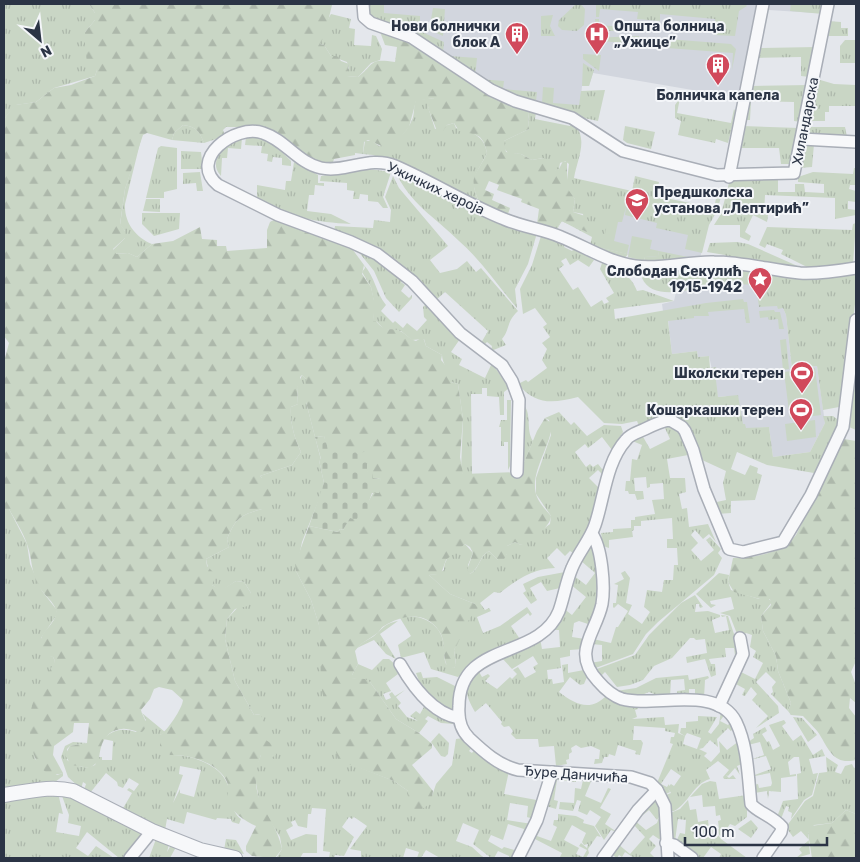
<svg xmlns="http://www.w3.org/2000/svg" width="860" height="862" font-family="Rubik,sans-serif">
<style>
.built{fill:#d2d6de}
.grass{fill:url(#grass-tufts);fill-rule:evenodd}
.forest{fill:url(#forest-firs)}
.cemetery{fill:url(#cemetery-stones)}
.park{fill:#c9d6c5}
.lines{fill:none;stroke-linecap:round;stroke-linejoin:round}
.minor-casing{stroke:#a9aeb7;stroke-width:14}
.tertiary-casing{stroke:#a9aeb7;stroke-width:16}
.minor{stroke:#f7f8fa;stroke-width:11}
.tertiary{stroke:#f7f8fa;stroke-width:14}
.labels{text-anchor:middle;stroke-width:4;stroke-linejoin:round;paint-order:stroke}
.poi-label{font-size:14px;font-weight:bold;fill:#2b3445;stroke:#f4f6f9;text-anchor:end}
.street-label{font-size:14px;fill:#2b3445;stroke:#f4f6f9}
</style>
<defs>
<pattern id="grass-tufts" width="24" height="20" patternUnits="userSpaceOnUse" patternTransform="scale(1.25)"><rect width="24" height="20" fill="#c9d6c5"/><path d="M3 7l-1-3M5 7V3M7 7l1-3M15 17l-1-3M17 17v-4M19 17l1-3" fill="none" stroke="#adb8ab"/></pattern>
<pattern id="forest-firs" width="22" height="20" patternUnits="userSpaceOnUse" patternTransform="scale(1.25)"><rect width="22" height="20" fill="#c9d6c5"/><path d="M5 1l3.5 6h-7zM16 11l3.5 6h-7z" fill="#adb8ab"/></pattern>
<pattern id="cemetery-stones" width="16" height="16" patternUnits="userSpaceOnUse" patternTransform="scale(1.25)"><rect width="16" height="16" fill="#c9d6c5"/><path d="M2 7V4a2 2 0 0 1 4 0v3zM10 15v-3a2 2 0 0 1 4 0v3z" fill="#adb8ab"/></pattern>
</defs>
<rect width="100%" height="100%" fill="#e4e7ec"/>
<!-- built -->
<g class="built">
<polygon points="368,4 758,4 739,98 593,73 589,86 582,86 580,108 542,105 503,91 387,23"/>
<polygon points="767,4 823,4 822,13 815,13 769,10 766,8"/>
<polygon points="612,202 706,235 700,258 628,257 628,254 602,248"/>
<polygon points="747,283 756,284 783,308 786,315 792,369 817,366 825,423 810,452 773,457 769,427 745,429 740,424 726,396 718,397 709,356 698,357 697,351 672,354 667,311 663,311 662,304 674,301 676,292"/>
</g>
<!-- grass -->
<g class="grass">
<polygon points="13,4 89,4 95,13 95,20 85,32 97,70 95,76 54,88 36,102 16,105 4,119 4,5"/>
<polygon points="368,4 384,4 384,13 420,16 420,24 430,25 433,8 445,9 443,36 418,25 387,23 369,16"/>
<polygon points="576,4 581,4 585,9 584,25 577,31 562,30 558,26 559,20"/>
<polygon points="596,4 745,4 747,6 739,11 735,36 714,35 715,19 660,14 660,21 637,19 638,12 600,9 599,17 596,17"/>
<polygon points="791,4 824,4 823,14 790,11"/>
<path d="M 331,14 L 351,19 L 349,28 L 355,29 L 354,45 L 371,46 L 372,35 L 376,36 L 382,49 L 380,60 L 371,63 L 358,77 L 347,76 L 347,70 L 349,68 L 347,62 L 331,56 L 324,45 L 320,44 C 321,37 327,20 331,14 Z"/>
<polygon points="553,15 550,26 555,36 541,36 541,16"/>
<polygon points="595,19 599,19 599,25 636,28 637,22 659,23 659,31 606,31 606,28 596,26"/>
<polygon points="828,21 841,22 841,28 848,28 848,36 826,36"/>
<polygon points="403,28 422,32 444,42 443,53"/>
<polygon points="639,36 638,44 588,40 590,38"/>
<polygon points="668,39 731,44 736,49 732,70 733,53 667,48"/>
<polygon points="845,40 856,40 856,63 840,63 840,46"/>
<polygon points="816,47 810,77 801,76 801,57 756,58 756,77 751,77 757,48"/>
<polygon points="583,54 601,55 599,71 583,59"/>
<polygon points="449,56 477,58 475,77"/>
<polygon points="583,63 594,70 589,86 582,86"/>
<path d="M 479,79 L 504,81 L 503,89 L 537,92 L 536,102 L 542,103 L 543,87 L 554,88 L 553,103 L 579,105 L 581,91 L 605,90 L 598,121 C 556,113 518,96 479,79 Z"/>
<polygon points="817,79 834,84 856,85 856,106 829,106 829,112 825,112 825,121 809,121"/>
<polygon points="809,85 801,122 794,121 794,102 751,101 750,120 743,120 750,86"/>
<path d="M 435,98 L 437,102 L 428,107 L 435,129 L 454,123 L 456,128 C 472,132 484,135 487,153 C 476,176 468,178 480,204 L 373,155 L 363,154 L 365,141 L 372,141 L 379,146 C 393,143 406,135 412,120 C 415,114 413,107 416,100 Z"/>
<polygon points="680,98 677,113 731,123 734,109 736,112 728,143 716,139 715,143 678,135 681,121 675,118 675,105"/>
<path d="M 528,110 L 536,112 L 535,119 L 570,126 L 572,123 C 590,137 577,159 574,178 L 632,191 L 635,176 L 659,182 L 656,196 L 714,208 L 718,189 L 723,190 L 717,211 L 709,225 L 702,253 L 685,249 L 688,235 L 656,228 L 657,223 L 625,215 L 626,207 L 602,248 L 628,254 L 625,258 L 590,245 L 592,237 L 562,221 L 557,229 L 561,220 L 585,231 L 583,214 L 573,212 L 575,199 L 566,188 L 569,164 L 565,161 L 560,163 L 559,169 L 553,172 L 543,158 L 532,160 L 521,154 L 508,153 L 504,148 L 504,141 L 529,129 Z"/>
<path d="M 183,125 C 196,127 199,130 204,143 L 172,140 L 174,133 Z"/>
<polygon points="625,126 655,132 651,149 627,143 623,140"/>
<polygon points="742,126 800,128 793,164 781,164 779,148 738,148"/>
<polygon points="808,127 845,127 847,137 808,136"/>
<path d="M 142,135 L 125,204 C 124,222 135,237 152,244 L 137,257 L 128,253 L 115,254 L 113,250 L 125,238 L 125,231 L 120,225 L 125,189 Z"/>
<path d="M 246,137 C 265,136 278,148 291,161 L 291,166 L 282,165 L 282,158 L 273,157 L 272,162 L 267,161 L 268,154 L 261,153 L 262,146 L 245,145 Z"/>
<path d="M 242,138 L 241,149 L 228,148 L 227,158 L 222,158 L 221,176 C 206,159 228,144 242,138 Z"/>
<polygon points="808,143 814,144 812,167 799,168 804,145"/>
<polygon points="161,146 177,148 177,189 164,192 164,198 146,198 158,148"/>
<polygon points="181,151 201,152 203,169 181,169"/>
<path d="M 294,162 L 318,175 L 318,183 L 324,183 L 324,186 L 315,185 L 314,195 L 309,195 L 307,211 L 331,214 L 351,224 C 317,222 286,218 257,198 L 257,185 L 285,190 L 286,181 L 291,181 Z"/>
<polygon points="854,168 856,168 856,185 850,185 849,189 856,191 856,202 848,201 848,209 856,210 856,215 835,219 835,198 765,195 764,214 768,215 767,222 753,215 745,232 751,236 749,241 740,237 740,225 714,225 721,214 730,179 778,178 778,192 795,192 795,184 804,184 805,192 824,193 824,184 798,182 798,177 813,172 853,174"/>
<polygon points="369,169 391,172 383,197 388,208 383,208 378,202 368,201 368,195 360,194 359,199 353,199 354,191 347,190 347,183 320,181 321,176"/>
<path d="M 395,171 L 537,233 L 528,264 L 515,289 L 517,308 C 498,286 481,260 459,241 C 434,216 411,205 395,171 Z"/>
<polygon points="200,172 203,191 197,191 196,183 183,184 183,173"/>
<path d="M 393,176 L 399,188 L 448,246 L 430,260 L 440,273 L 457,269 L 467,261 L 476,272 L 481,268 L 518,311 C 506,322 510,330 502,339 L 506,345 L 491,351 L 492,346 L 487,342 L 484,345 L 481,343 L 488,331 L 445,292 L 436,300 L 427,290 L 334,232 L 335,226 L 373,228 L 374,220 L 390,222 L 391,210 L 385,197 Z"/>
<polygon points="146,199 160,199 160,212 143,211"/>
<polygon points="142,213 180,213 179,229 154,236 142,224"/>
<polygon points="856,223 853,265 809,268 781,254 783,250 767,244 765,248 759,245 767,227 852,230 853,224"/>
<path d="M 541,236 L 565,245 L 564,247 L 572,251 L 574,249 L 594,260 L 589,267 L 578,260 L 570,265 L 566,258 L 561,261 L 564,265 L 559,269 L 573,290 L 578,287 L 591,307 L 602,300 L 604,304 L 609,302 L 606,298 L 614,293 L 600,269 L 602,263 C 617,269 631,274 637,291 L 643,290 L 674,301 L 614,309 L 615,319 L 706,303 L 743,299 L 744,302 L 747,302 L 750,323 L 746,323 L 744,309 L 708,312 L 709,316 L 694,316 L 694,318 L 668,321 L 672,354 L 697,351 L 698,357 L 709,356 L 710,368 L 716,367 L 717,371 L 715,372 L 718,397 L 738,395 L 743,424 L 745,424 L 746,428 L 769,427 L 773,457 L 810,452 L 825,423 L 823,416 L 833,416 L 837,419 L 839,427 L 814,473 L 767,465 L 737,452 L 731,469 L 745,475 L 750,465 L 758,468 L 757,473 L 762,475 L 755,500 L 731,501 L 731,513 L 717,514 L 712,503 L 726,500 L 723,483 L 726,471 L 700,459 L 676,418 L 639,426 L 637,421 L 622,424 L 604,423 L 578,397 C 554,403 536,406 518,384 L 526,380 L 528,382 L 547,368 L 542,360 L 547,349 L 542,343 L 550,337 L 543,327 L 547,324 L 535,308 L 523,314 L 520,289 L 532,265 Z"/>
<polygon points="737,242 748,244 802,268 728,258 725,255 707,252 710,243"/>
<polygon points="357,250 374,258 403,279 401,282 405,285 401,291 409,298 412,295 412,298 399,312 386,298 374,271"/>
<polygon points="659,251 688,257 688,259 644,261 645,257 658,256"/>
<path d="M 364,265 C 375,277 376,293 386,305 L 381,311 L 393,323 L 395,321 L 403,328 L 407,323 L 417,331 L 427,320 L 424,317 L 423,307 L 427,303 L 445,326 L 460,339 L 451,352 L 462,359 L 459,365 L 485,378 L 492,363 L 509,388 L 504,392 L 504,415 L 500,415 L 499,397 L 487,396 L 487,388 L 482,388 L 482,394 L 471,394 L 472,474 L 463,474 L 461,471 L 463,419 L 458,384 L 451,382 C 450,372 442,364 442,355 L 426,346 L 424,339 L 412,340 L 401,331 L 384,329 L 376,321 L 373,321 L 374,302 L 371,287 L 362,272 L 365,268 Z"/>
<path d="M 706,267 L 782,275 L 856,274 L 856,296 L 843,401 L 839,407 L 823,410 L 817,366 L 792,369 L 786,315 L 783,308 L 778,309 L 777,306 L 759,307 L 756,284 C 748,285 733,284 724,284 C 704,284 654,306 642,278 L 647,273 Z"/>
<polygon points="774,310 775,312 780,312 784,329 779,329 778,319 769,320 768,317 760,318 759,311"/>
<polygon points="786,339 789,369 783,370 780,340"/>
<polygon points="856,364 856,430 849,427"/>
<path d="M 302,375 L 306,379 L 306,402 L 321,460 L 319,460 L 324,483 L 322,492 L 302,542 L 296,571 L 311,600 L 319,625 L 338,759 L 394,781 L 408,791 L 408,796 L 432,796 L 436,784 L 452,765 L 456,739 L 463,738 L 473,746 L 469,751 L 472,753 L 476,748 L 509,771 L 504,794 L 542,801 L 534,819 L 527,817 L 528,806 L 510,803 L 507,820 L 532,824 L 521,843 L 524,829 L 508,824 L 503,840 L 491,835 L 488,841 L 502,849 L 504,847 L 518,851 L 515,858 L 509,858 L 509,856 L 498,851 L 494,858 L 491,858 L 473,844 L 479,830 L 463,823 L 456,841 L 472,847 L 484,858 L 440,858 L 426,850 L 421,858 L 417,858 L 419,852 L 406,848 L 403,858 L 361,858 L 361,851 L 350,849 L 367,826 L 354,817 L 352,819 L 349,817 L 342,827 L 354,837 L 344,856 L 335,855 L 334,858 L 329,858 L 330,852 L 323,851 L 326,809 L 312,808 L 311,814 L 308,814 L 307,828 L 298,826 L 295,820 L 291,822 L 293,826 L 286,830 L 291,840 L 306,834 L 317,835 L 317,853 L 303,853 L 300,858 L 277,857 L 282,849 L 280,837 L 260,805 L 254,772 L 261,755 L 258,735 L 260,714 L 254,715 L 235,681 L 225,639 L 227,619 L 251,593 L 244,582 L 236,581 L 221,591 L 212,585 L 206,559 L 229,547 L 227,539 C 236,518 240,515 262,509 L 262,478 L 260,476 L 292,465 L 301,452 C 294,437 290,423 291,407 L 298,404 L 297,387 Z"/>
<polygon points="507,400 511,400 510,466 508,470 508,442 504,442 504,446 501,446 501,427 499,427 501,420 507,420"/>
<path d="M 522,403 C 533,413 525,429 533,441 L 520,472 Z"/>
<path d="M 559,412 L 571,425 L 574,422 L 587,436 L 604,425 L 621,426 L 623,432 L 612,450 L 602,437 L 588,448 L 585,444 L 575,452 L 586,467 L 590,464 L 593,467 L 598,464 L 602,469 L 607,466 L 604,476 L 598,470 L 589,478 L 599,488 L 591,523 L 573,553 L 570,551 L 565,556 L 557,548 L 547,558 L 555,568 C 534,568 516,580 500,593 L 494,592 L 480,603 L 485,610 L 489,608 L 491,611 L 477,617 L 483,633 L 500,626 L 527,607 L 532,614 L 530,616 L 528,613 L 511,626 L 522,642 L 490,652 L 458,677 L 431,669 L 424,652 L 401,658 L 398,645 L 411,636 L 400,618 C 417,613 439,621 443,641 C 445,649 443,657 446,664 L 454,668 L 456,664 L 454,650 L 475,604 L 450,594 L 429,575 L 437,574 L 444,570 C 444,557 455,551 465,544 L 473,553 L 468,565 L 470,574 C 480,569 479,556 489,551 L 498,560 L 507,554 L 507,546 L 515,542 L 521,545 L 550,524 L 551,516 L 536,494 L 536,478 L 551,435 L 549,420 L 545,418 Z"/>
<path d="M 664,426 C 679,426 685,443 688,455 L 667,459 L 670,478 L 685,478 L 686,492 L 679,494 L 682,509 L 687,508 L 689,527 L 708,524 L 716,542 L 709,534 L 703,539 L 695,530 L 691,535 L 698,543 L 691,550 L 701,561 L 714,550 L 706,540 L 710,537 L 721,549 L 718,553 L 722,558 L 714,575 L 658,622 L 646,634 L 633,654 L 593,669 L 590,663 L 602,661 L 602,645 L 591,644 L 593,639 L 611,643 L 616,627 L 618,627 L 628,611 L 618,604 L 614,608 L 613,607 L 613,603 L 616,603 L 618,585 L 614,584 L 624,579 L 621,573 L 625,571 L 630,578 L 626,603 L 632,605 L 628,614 L 642,624 L 650,612 L 644,607 L 647,590 L 662,592 L 664,580 L 673,580 L 674,565 L 678,565 L 677,548 L 667,548 L 667,539 L 673,539 L 672,518 L 641,521 L 641,526 L 634,526 L 634,530 L 632,531 L 633,537 L 609,540 L 609,548 L 603,546 L 601,533 L 613,532 L 613,529 L 631,528 L 631,520 L 635,520 L 635,517 L 655,514 L 652,500 L 664,499 L 663,483 L 650,484 L 650,487 L 647,488 L 646,477 L 634,478 L 635,491 L 643,491 L 644,499 L 637,500 L 635,494 L 629,494 L 628,491 L 625,491 L 626,481 L 630,481 L 632,459 L 637,460 L 642,445 L 630,440 L 642,435 L 650,449 L 670,439 Z"/>
<polygon points="5,509 9,509 27,544 30,564 42,591 56,609 56,616 41,638 50,656 53,657 55,661 31,728 35,759 57,775 63,773 63,776 55,782 4,791"/>
<path d="M 593,544 L 599,603 L 591,625 L 579,621 L 574,623 L 572,637 L 585,639 L 583,649 L 570,650 L 570,656 L 560,658 L 561,668 L 547,670 L 548,679 L 552,679 L 553,684 L 564,682 L 562,665 L 568,664 L 568,673 L 584,670 L 587,677 L 584,684 L 580,685 L 570,677 L 559,692 C 576,705 591,712 607,695 L 638,703 L 638,709 L 635,710 L 637,717 L 632,719 L 664,717 L 665,725 L 679,724 L 678,733 L 685,736 L 683,744 L 697,749 L 701,738 L 687,733 L 685,736 L 680,733 L 681,728 L 686,728 L 686,722 L 698,721 L 698,716 L 717,717 L 708,732 L 711,734 L 719,724 L 721,711 L 725,714 L 720,721 L 728,725 L 732,721 L 735,726 L 731,731 L 728,728 L 717,739 L 718,747 L 710,740 L 703,748 L 699,749 L 707,753 L 704,756 L 711,762 L 720,752 L 719,741 L 727,750 L 739,741 L 742,764 L 737,766 L 740,775 L 735,768 L 728,776 L 726,775 L 729,778 L 733,775 L 736,779 L 712,779 L 724,779 L 723,777 L 729,770 L 718,761 L 706,770 L 710,779 C 693,784 689,803 674,811 L 670,811 L 666,795 L 671,793 L 668,788 L 670,792 L 666,794 L 657,783 L 673,744 L 670,743 L 671,737 L 674,737 L 675,733 L 665,731 L 665,728 L 634,726 L 633,740 L 641,740 L 643,743 L 640,755 L 635,754 L 636,751 L 618,745 L 615,756 L 609,754 L 608,757 L 604,757 L 602,763 L 594,764 L 595,759 L 599,759 L 600,750 L 591,746 L 581,748 L 576,745 L 571,748 L 572,752 L 569,754 L 569,759 L 566,760 L 567,764 L 556,766 L 554,746 L 539,747 L 538,739 L 516,739 L 511,734 L 513,731 L 509,726 L 504,727 L 501,724 L 502,722 L 486,703 L 475,712 C 464,692 464,690 478,670 L 482,677 L 488,674 L 490,676 L 485,681 L 497,689 L 510,677 L 512,679 L 517,674 L 513,670 L 518,667 L 525,678 L 536,672 L 533,667 L 538,664 L 533,656 L 512,669 L 501,657 L 540,638 L 542,649 L 560,647 L 559,630 L 553,630 L 553,627 L 563,608 L 572,615 L 586,597 L 570,584 L 573,575 L 586,585 L 595,573 L 580,560 L 586,547 ZM 671,769 L 681,776 L 674,786 L 671,784 L 669,786 L 669,784 L 667,787 L 661,784 Z"/>
<polygon points="565,572 560,588 547,591 541,582 530,588 537,600 531,604 523,593 526,591 523,584 538,577"/>
<polygon points="719,573 729,575 728,582 731,590 759,599 768,598 772,602 761,616 763,631 776,656 778,671 791,703 788,711 771,694 773,692 772,687 776,682 766,672 756,682 778,706 779,713 756,728 768,716 752,700 757,694 751,687 745,696 742,695 745,689 734,683 739,671 755,679 763,663 753,657 756,651 750,647 752,635 746,633 742,636 741,631 738,631 739,639 730,616 720,613 734,609 731,597 710,601 711,604 716,605 711,608 696,594"/>
<polygon points="695,595 703,607 700,608 699,604 696,604 695,612 708,611 720,615 720,617 712,620 715,633 729,630 726,616 722,617 721,615 728,616 740,652 736,663 734,648 725,648 726,657 709,659 711,664 715,664 716,675 711,677 705,659 687,663 686,657 707,653 705,639 696,640 694,638 690,638 672,658 654,666 643,680 630,685 617,687 605,672 601,676 594,670 635,655 649,635 681,603"/>
<path d="M 398,621 L 380,634 L 396,659 L 386,654 L 374,640 L 357,648 C 362,642 368,640 374,636 C 384,628 383,624 398,621 Z"/>
<polygon points="383,659 389,659 399,668 396,669 398,674 386,683 391,691 383,694 386,700 391,698 389,694 392,692 395,696 405,690 396,697 401,703 398,706 407,717 418,721 410,716 416,711 420,714 425,705 454,724 441,723 428,716 425,719 428,721 419,733 396,719 370,682 352,678 352,675 358,664 372,670"/>
<polygon points="421,672 423,678 437,677 455,686 453,709 448,712 414,683 419,681 416,673"/>
<polygon points="688,675 689,680 708,676 709,678 705,680 704,698 695,697 695,689 689,689 689,697 677,695 677,691 685,690 684,679 671,680 670,697 659,696 649,692 637,697 616,691 636,688 656,678"/>
<path d="M 142,713 L 165,732 L 160,735 L 170,755 C 190,754 219,764 227,783 C 232,795 230,811 241,819 L 239,824 L 232,822 L 231,819 L 217,818 L 216,820 L 187,812 L 184,824 L 167,819 L 165,830 L 122,810 L 132,793 L 127,790 L 129,788 L 134,791 L 139,784 L 129,778 L 123,788 L 118,786 L 117,782 L 106,773 L 90,793 L 84,790 L 86,784 L 83,782 L 81,789 L 68,777 L 61,757 L 65,746 L 73,742 L 87,743 L 70,746 L 67,749 L 67,760 C 76,766 85,770 95,765 L 99,757 L 102,757 L 102,760 L 112,760 L 113,741 L 103,739 C 114,729 122,728 136,732 L 146,720 ZM 180,766 L 201,770 L 194,797 L 180,793 L 180,789 L 173,803 L 183,775 L 179,774 Z"/>
<polygon points="793,717 802,718 817,735 808,742"/>
<polygon points="784,720 786,723 782,726 793,741 801,735 813,755 822,749 825,756 809,759 813,774 818,773 812,795 804,800 791,819 792,813 788,811 789,807 786,806 781,819 777,817 783,801 798,799 797,774 801,773 799,757 794,757 788,762 790,775 796,774 796,776 781,778 781,792 769,791 768,799 767,791 754,793 753,785 758,784 759,788 771,786 772,783 770,773 755,776 756,782 753,782 752,776 771,769 766,756 750,760 764,755 760,742 748,745 748,742 754,738 753,734 765,727 767,731 762,734 767,742 769,741 773,750 780,746 769,725"/>
<polygon points="439,733 449,743 448,754 445,757 441,756 431,742"/>
<polygon points="826,757 838,765 835,772 841,774 845,766 852,764 854,768 856,767 856,814 846,810 832,823 814,825 808,833 810,854 796,858 802,853 799,849 809,840 801,831 793,837 786,827 805,801 813,796 819,773 827,772"/>
<polygon points="556,777 576,778 576,782 557,780 554,800 558,801 556,809 546,806 553,779"/>
<polygon points="592,779 585,796 601,803 608,788 611,789 600,808 611,814 605,824 617,832 611,830 604,840 595,826 601,817 590,810 587,815 578,811 581,801 577,800 573,811 559,809 560,802 574,803 575,788 581,789 583,780"/>
<polygon points="710,781 716,782 719,799 747,795 747,817 735,826 730,824 721,837 715,829 719,829 718,821 721,820 720,815 716,816 715,806 703,807 702,795 690,797 702,784"/>
<polygon points="58,793 63,814 59,813 56,832 79,836 81,826 68,823 69,815 62,796 64,794 144,833 127,858 119,858 87,832 76,848 88,856 96,846 114,858 4,858 4,799"/>
<polygon points="656,799 663,813 659,816 661,815 662,841 653,835 649,839 656,846 650,853 654,857 634,858 625,852 622,857 619,855 617,858 610,853 618,844 630,854 645,837 633,824 634,820 646,830 657,823 659,817 657,820 649,810 637,820"/>
<polygon points="688,800 690,810 696,809 698,822 708,820 709,830 714,830 721,839 747,858 719,858 721,854 711,847 703,858 696,858 676,842 680,833 685,834 686,820 678,819 675,841 670,837 670,813 680,809"/>
<path d="M 558,814 L 576,816 L 584,820 L 583,823 L 594,826 L 601,837 L 597,836 L 588,849 L 589,853 L 586,858 L 560,857 L 562,853 L 533,838 L 536,827 L 540,830 L 537,836 L 551,841 L 557,827 L 553,825 L 554,820 L 558,820 ZM 572,825 L 586,833 L 582,842 L 584,845 L 588,844 L 587,848 L 581,843 L 579,846 L 587,850 L 583,857 L 576,854 L 579,848 L 564,840 Z"/>
<polygon points="751,820 758,828 751,838 738,829"/>
<polygon points="156,839 169,844 167,852 171,845 176,847 170,858 149,858"/>
<polygon points="226,839 236,840 244,854 224,850"/>
</g>
<!-- forest -->
<g class="forest">
<path d="M 89,4 L 332,5 L 325,34 L 320,44 L 324,45 L 331,56 L 337,56 L 341,61 L 349,64 L 347,76 L 358,77 C 375,64 368,58 395,62 L 397,47 L 385,45 L 379,29 L 399,35 L 528,110 L 529,129 L 504,141 L 506,152 L 521,154 L 532,160 L 543,158 L 549,162 L 553,171 L 559,169 L 563,161 L 567,162 L 567,188 L 575,199 L 573,212 L 585,216 L 591,225 L 587,232 L 561,221 L 557,229 L 537,224 L 539,209 L 521,202 L 522,199 L 497,190 L 499,185 L 489,181 L 485,190 L 494,194 L 492,200 L 510,208 L 507,217 L 480,204 C 467,175 476,177 487,153 C 483,132 475,135 459,131 L 454,123 L 447,125 L 443,131 L 437,131 L 428,108 L 430,103 L 436,102 L 434,98 L 416,101 L 409,127 L 400,138 L 386,148 L 368,140 L 364,142 L 363,154 L 355,153 L 355,155 L 334,159 L 332,165 L 322,164 L 244,127 L 226,127 L 223,130 L 225,136 L 204,143 C 199,130 196,127 183,125 L 174,133 L 172,140 L 147,133 L 143,135 L 125,189 L 120,224 L 125,231 L 125,238 L 113,249 L 116,254 L 128,253 L 137,257 L 152,244 L 173,241 L 200,227 L 202,239 L 217,240 L 217,246 L 226,246 L 227,251 L 267,248 L 267,230 L 270,222 L 276,219 L 350,246 L 364,265 L 362,274 L 371,287 L 375,305 L 373,321 L 376,321 C 386,334 391,326 402,332 C 407,335 410,339 416,341 L 423,337 L 426,346 L 442,355 L 441,360 L 451,372 L 451,382 L 458,384 L 463,419 L 460,457 L 463,474 L 520,472 L 537,431 L 545,418 L 552,424 C 551,447 528,474 537,497 C 540,504 546,510 551,516 C 551,526 531,542 521,545 L 515,542 L 507,546 L 507,554 L 503,561 L 498,560 L 489,551 C 479,556 480,568 470,574 L 467,570 L 473,553 L 470,547 L 465,544 L 446,560 L 441,574 L 429,575 L 450,594 L 475,604 L 478,608 C 466,619 463,636 454,650 L 456,665 L 454,668 L 448,667 C 441,656 447,642 439,631 C 425,610 402,615 384,626 C 380,628 380,632 376,634 C 368,640 361,642 355,651 L 358,664 L 352,675 L 352,678 L 365,679 L 370,682 L 396,719 L 419,733 L 432,744 L 432,748 L 412,765 L 433,791 L 431,803 L 419,811 L 413,809 L 408,802 L 408,791 L 394,781 L 338,760 L 322,691 L 319,625 L 311,600 L 296,571 L 295,564 L 309,526 L 338,532 L 340,529 L 343,530 L 350,517 L 367,504 L 381,479 L 372,478 L 367,471 L 367,464 L 357,454 L 327,450 L 324,436 L 315,437 L 306,402 L 306,379 L 302,375 L 300,377 L 301,385 L 297,387 L 298,404 L 291,407 C 290,423 294,437 301,452 L 292,465 L 260,476 L 262,478 L 271,478 L 272,494 L 262,509 C 240,515 236,518 227,539 L 229,547 L 206,559 L 207,566 L 216,575 L 212,585 L 221,590 L 236,581 L 244,582 L 251,593 L 248,606 L 235,609 L 227,619 L 225,639 L 235,681 L 254,715 L 261,714 L 265,729 L 258,735 L 272,744 L 276,755 L 269,759 L 261,755 C 244,801 274,811 282,849 L 275,858 L 252,856 L 246,851 L 246,846 L 256,826 C 245,821 230,812 228,798 C 227,793 229,787 227,782 C 219,763 189,754 170,755 L 160,746 L 160,735 C 168,730 182,709 183,700 L 172,690 L 159,687 L 154,689 L 150,699 L 141,710 C 143,719 151,724 142,732 C 135,732 128,728 122,729 C 104,731 100,745 99,761 L 90,768 L 71,765 L 65,755 L 70,746 L 87,743 L 89,723 L 74,723 L 73,732 L 54,746 L 53,755 L 63,773 C 31,784 27,730 31,710 C 34,693 47,676 55,661 L 53,657 L 45,656 C 30,632 58,628 56,610 C 54,602 44,595 40,588 C 30,570 33,561 27,544 C 23,532 15,520 9,509 L 4,510 L 4,362 L 9,343 L 4,336 L 4,119 L 15,105 L 36,102 L 54,88 L 71,85 L 95,76 L 97,70 L 87,62 L 85,48 L 85,32 L 95,20 L 95,13 Z"/>
<path d="M 844,439 L 856,441 L 856,661 L 851,672 L 856,685 L 856,703 L 850,698 L 849,708 L 856,717 L 856,760 C 835,765 830,752 821,737 C 817,729 809,723 803,716 L 791,715 L 788,711 L 791,703 L 778,671 L 776,656 L 763,631 L 761,616 L 771,605 L 770,599 L 760,599 L 734,592 L 728,582 L 733,558 C 755,558 782,553 796,535 Z"/>
<polygon points="846,810 856,814 856,858 812,858 808,833 811,826 832,823"/>
</g>
<!-- cemetery -->
<polygon class="cemetery" points="324,436 328,449 335,448 337,451 344,449 347,452 355,450 357,454 367,451 371,462 367,464 367,471 372,472 373,478 381,479 379,493 372,493 368,504 372,507 366,516 361,514 356,520 350,518 343,530 340,529 338,532 309,526 324,483 319,460 321,459 315,437"/>
<!-- park -->
<g class="park">
<polygon points="612,202 626,207 622,222 618,222 614,241 629,245 627,254 602,248"/>
<polygon points="632,236 652,240 650,249 659,251 658,256 645,257 644,261 628,257"/>
<polygon points="815,368 821,415 790,419 784,372"/>
<polygon points="815,420 816,437 787,441 785,424"/>
</g>
<g class="lines">
<!-- minor casing -->
<g class="minor-casing">
<g id="minor">
<polyline points="363,4 364,17 371,23 411,37 491,90 515,101 572,118 623,151 717,175 794,173 828,4"/>
<polyline points="802,139 856,142"/>
<polyline points="729,177 763,4"/>
<path d="M 517,472 L 519,400 L 512,381 L 502,365 L 460,333 L 412,281 L 377,254 L 351,242 L 278,215 L 218,185 C 187,160 235,123 263,133 C 285,140 298,163 321,168 C 346,173 370,155 395,166 C 432,182 467,204 504,219 C 522,227 543,229 561,237 C 586,247 608,262 635,266 C 661,270 688,261 714,262 C 743,262 771,270 800,273 C 818,274 838,271 856,268"/>
<path d="M 592,534 C 602,548 605,587 602,604 C 596,633 571,652 598,681 C 604,688 613,696 622,699 C 654,708 717,684 736,722 C 748,747 748,777 751,804 C 757,812 773,816 782,827 L 781,832 L 763,858"/>
<path d="M 400,664 C 412,685 433,714 459,718"/>
<polyline points="719,706 743,654 740,638"/>
<polyline points="666,843 674,845 692,858"/>
<polyline points="130,858 152,831"/>
<polyline points="518,858 537,820 552,772"/>
<polyline points="603,858 638,810 657,790"/>
<path d="M 668,858 L 665,806 L 657,790 L 650,783 L 631,777 L 518,770 C 498,765 484,752 469,738 C 460,729 458,718 459,706 C 459,640 539,661 559,611 C 564,597 566,582 572,568 C 578,553 590,540 595,525 C 604,499 606,462 626,440 C 630,434 639,432 645,429 C 653,425 661,421 670,420 L 682,427 L 685,431 L 693,450 L 704,489 L 729,549 L 743,552 L 783,542 L 811,495 L 843,427 L 856,320"/>
</g>
</g>
<!-- tertiary casing -->
<g class="tertiary-casing">
<path id="tertiary" d="M 4,795 C 27,792 50,785 73,791 L 152,831 L 200,850 L 235,858"/>
</g>
<!-- minor -->
<use href="#minor" class="minor"/>
<!-- tertiary -->
<use href="#tertiary" class="tertiary"/>
</g>
<!-- icons -->
<defs>
<g id="building-pin" transform="scale(1.25)"><path d="M0 17L-7.5 6A9.5 9.5 0 1 1 7.5 6Z" fill="#d1495b" stroke="#f4f6f9"/><path d="M-4-6H4V6H1V3H-1V6H-4ZM-2.5-4.3h1.7v1.8h-1.7ZM.8-4.3h1.7v1.8H.8ZM-2.5-1h1.7V.8h-1.7ZM.8-1h1.7V.8H.8Z" fill="#fff"/></g>
<g id="hospital-pin" transform="scale(1.25)"><path d="M0 17L-7.5 6A9.5 9.5 0 1 1 7.5 6Z" fill="#d1495b" stroke="#f4f6f9"/><path d="M-5-5h3v3.5h4V-5h3V5h-3V1.5h-4V5h-3Z" fill="#fff"/></g>
<g id="school-pin" transform="scale(1.25)"><path d="M0 17L-7.5 6A9.5 9.5 0 1 1 7.5 6Z" fill="#d1495b" stroke="#f4f6f9"/><path d="M0-5L7-2L0 1L-7-2ZM-4 1L0 2.5L4 1V4Q0 6-4 4Z" fill="#fff"/></g>
<g id="sight-pin" transform="scale(1.25)"><path d="M0 17L-7.5 6A9.5 9.5 0 1 1 7.5 6Z" fill="#d1495b" stroke="#f4f6f9"/><path d="M0-6L1.8-2.2L6-1.7L2.9 1.2L3.7 5.4L0 3.3L-3.7 5.4L-2.9 1.2L-6-1.7L-1.8-2.2Z" fill="#fff"/></g>
<g id="stadium-pin" transform="scale(1.25)"><path d="M0 17L-7.5 6A9.5 9.5 0 1 1 7.5 6Z" fill="#d1495b" stroke="#f4f6f9"/><path d="M0-5a6.5 5 0 1 0 0 10a6.5 5 0 1 0 0-10ZM-3.5-1.8h7v3.6h-7Z" fill="#fff"/></g>
</defs>
<g fill-rule="evenodd">
<use href="#building-pin" x="517" y="34"/>
<use href="#hospital-pin" x="597" y="34"/>
<use href="#building-pin" x="718" y="65"/>
<use href="#school-pin" x="637" y="200"/>
<use href="#sight-pin" x="760" y="279"/>
<use href="#stadium-pin" x="802" y="373"/>
<use href="#stadium-pin" x="801" y="410"/>
</g>
<g class="labels">
<!-- poi labels -->
<g class="poi-label">
<text x="500" y="31">Нови болнички<tspan x="500" dy="16">блок А</tspan></text>
<text x="614" y="31" text-anchor="start">Општа болница<tspan x="614" dy="16">„Ужице”</tspan></text>
<text x="718" y="100" text-anchor="middle">Болничка капела</text>
<text x="654" y="197" text-anchor="start">Предшколска<tspan x="654" dy="16">установа „Лептирић”</tspan></text>
<text x="742" y="276">Слободан Секулић<tspan x="742" dy="16">1915-1942</tspan></text>
<text x="784" y="378">Школски терен</text>
<text x="784" y="415">Кошаркашки терен</text>
</g>
<!-- street labels -->
<g class="street-label">
<text transform="translate(805 121) rotate(-79)" y="5">Хиландарска</text>
<text transform="translate(436 188) rotate(25)" y="5">Ужичких хероја</text>
<text transform="translate(576 774) rotate(4)" y="5">Ђуре Даничића</text>
</g>
</g>
<!-- border -->
<rect width="860" height="862" fill="none" stroke="#2b3445" stroke-width="10"/>
<!-- north arrow -->
<g transform="translate(40 40) rotate(152)" stroke="#f4f6f9" stroke-width="4" paint-order="stroke">
<path d="M0-4L9 19L0 12L-9 19Z" fill="#2b3445"/>
<text y="-8" font-size="14" font-weight="bold" text-anchor="middle" fill="#2b3445">N</text>
</g>
<!-- scale -->
<path d="M685 837v8h142v-8" fill="none" stroke="#2b3445" stroke-width="2.5"/>
<text x="692" y="837" font-size="15" fill="#2b3445" stroke="#f4f6f9" stroke-width="4" paint-order="stroke">100 m</text>
</svg>
